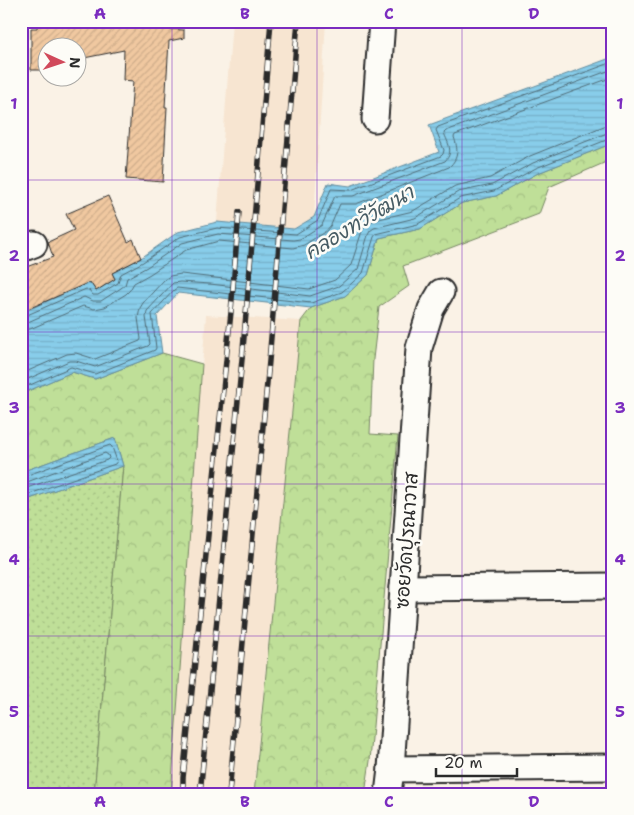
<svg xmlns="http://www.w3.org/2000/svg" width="634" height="815" font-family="'Shantell Sans','Playpen Sans Thai',sans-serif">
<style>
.built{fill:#f7e5d1}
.grass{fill:url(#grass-dots);stroke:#758562}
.forest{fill:url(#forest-crowns);stroke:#758562}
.water{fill:url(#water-rules);stroke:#638c9e}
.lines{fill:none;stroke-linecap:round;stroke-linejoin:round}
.shore{stroke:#506c77;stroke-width:1}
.building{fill:url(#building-hatch);stroke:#2b2b2b}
.minor-casing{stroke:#2b2b2b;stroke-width:29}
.minor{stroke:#fdfcf7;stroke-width:25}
.rail-casing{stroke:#2b2b2b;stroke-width:5.5}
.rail{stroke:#fdfcf7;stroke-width:4;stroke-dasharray:11;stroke-linecap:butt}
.grid{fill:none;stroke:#7b2cbf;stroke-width:1;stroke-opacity:0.55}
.labels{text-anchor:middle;stroke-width:5;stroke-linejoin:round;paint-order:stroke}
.street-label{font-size:19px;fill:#2b2b2b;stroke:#fdfcf7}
.water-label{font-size:20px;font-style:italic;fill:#475c64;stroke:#fdfcf7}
.neatline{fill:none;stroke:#7b2cbf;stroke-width:2}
.grid-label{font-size:16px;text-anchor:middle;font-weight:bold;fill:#7b2cbf}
</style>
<defs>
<pattern id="grass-dots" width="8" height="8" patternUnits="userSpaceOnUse" patternTransform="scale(1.25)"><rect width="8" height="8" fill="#bfdf98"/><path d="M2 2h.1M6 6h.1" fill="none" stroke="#a4c083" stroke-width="1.8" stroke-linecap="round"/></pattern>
<pattern id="forest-crowns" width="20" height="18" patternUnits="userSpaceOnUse" patternTransform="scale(1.25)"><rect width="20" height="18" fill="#bfdf98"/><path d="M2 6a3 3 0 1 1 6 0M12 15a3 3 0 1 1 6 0" fill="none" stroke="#a4c083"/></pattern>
<pattern id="water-rules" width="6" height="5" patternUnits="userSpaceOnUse" patternTransform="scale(1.25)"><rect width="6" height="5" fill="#88cdea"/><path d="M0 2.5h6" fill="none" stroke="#76b0c9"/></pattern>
<pattern id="building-hatch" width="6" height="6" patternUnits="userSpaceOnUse" patternTransform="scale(1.25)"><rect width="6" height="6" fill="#f0c8a0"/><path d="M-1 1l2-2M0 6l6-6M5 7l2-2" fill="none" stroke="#ceac8a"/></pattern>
</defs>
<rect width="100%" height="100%" fill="#faf2e6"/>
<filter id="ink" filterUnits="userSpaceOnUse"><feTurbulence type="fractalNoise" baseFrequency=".02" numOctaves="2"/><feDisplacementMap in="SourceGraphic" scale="10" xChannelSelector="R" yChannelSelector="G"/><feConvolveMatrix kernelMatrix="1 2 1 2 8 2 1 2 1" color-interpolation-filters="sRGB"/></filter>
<g filter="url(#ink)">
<!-- built -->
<g class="built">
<polygon points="232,21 326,21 314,217 294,229 217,222"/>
<polygon points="206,315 301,321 253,794 169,794"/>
</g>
<!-- grass -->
<polygon class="grass" points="123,466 94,794 21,794 21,502"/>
<!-- forest -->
<g class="forest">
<polygon points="613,143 613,159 549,187 539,214 403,266 409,286 379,307 373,359 370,434 398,436 370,761 365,794 254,794 301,321 311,308 345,296 368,275 379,238 420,229 462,203 496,196 538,173"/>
<polygon points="162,353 202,364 171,794 94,794 123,466 115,438 21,472 21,394 72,372 95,379"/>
</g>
<!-- water -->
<g class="water">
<polygon points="613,57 613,143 538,173 496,196 462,203 420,229 379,238 368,275 345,296 311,308 178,293 157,316 162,353 95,379 72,372 21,394 21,310 23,312 90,282 96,291 115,279 112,273 141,258 178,232 217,222 294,229 314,217 328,183 350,186 439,152 429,125"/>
<polygon points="115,438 123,466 21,502 21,472"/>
</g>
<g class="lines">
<!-- shore -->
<g class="shore">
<polyline points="21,316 25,316 86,289 89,290 93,295 98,295 118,283 121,274 143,262 180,237 217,228 296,234 318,220 331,189 351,190 441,156 443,154 444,150 436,130 438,127 613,62"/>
<path d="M 21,323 L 28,322 L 84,297 L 93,301 L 101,301 L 121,288 L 125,285 L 127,278 L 147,267 L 182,243 L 218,234 L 293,240 L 300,239 L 322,225 L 335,196 L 353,196 L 445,161 C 454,152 448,143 444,133 L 446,131 L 613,69"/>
<path d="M 21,330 L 30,329 L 83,306 L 94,309 L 105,307 L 126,294 L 130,290 L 134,283 L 150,274 L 186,250 L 219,241 L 293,248 L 304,245 L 326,231 L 331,225 L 340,204 L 356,204 L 449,167 C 459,158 458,149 454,137 L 455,135 L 613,77"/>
<polyline points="21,374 67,354 76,353 95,359 140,341 141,339 138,318 140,308 143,303 164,280 170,276 181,274 309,289 335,280 351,265 362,231 366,224 371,221 413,211 455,186 490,178 530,156 604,126 613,125"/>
<polyline points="21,382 69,361 76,361 95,367 148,346 150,344 146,317 147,311 173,283 180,282 210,284 310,296 339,286 358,269 368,235 370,231 374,228 415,218 458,192 492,185 533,163 607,133 613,133"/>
<polyline points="21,389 71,367 95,374 155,350 156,348 152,314 174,290 177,288 311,303 342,292 363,273 374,237 376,234 418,224 460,198 494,191 536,168 609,139 613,139"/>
<polyline points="21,477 25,476 110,445 112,447 117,461 115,464 21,497"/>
<polyline points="21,483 27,482 105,453 108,455 109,458 107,460 21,490"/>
</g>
</g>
<!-- building -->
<g class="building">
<polygon points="38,21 61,21 61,23 126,27 126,22 170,24 169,29 184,30 184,38 169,41 165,107 167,107 163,182 126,179 133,81 123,80 124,50 84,58 83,69 78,69 78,48 48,48 48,70 31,70 31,28 37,28"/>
<polygon points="108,196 128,242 133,239 141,258 112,273 115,279 96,291 90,282 21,312 21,269 53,257 48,242 74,230 66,214"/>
</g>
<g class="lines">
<!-- minor casing -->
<g class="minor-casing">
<g id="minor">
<polyline points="375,119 382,21"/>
<polyline points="21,249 34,244"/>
<polyline points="403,588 613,586"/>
<polyline points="391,769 613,767"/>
<polyline points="388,794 391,769 419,348 431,309 441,292"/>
</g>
</g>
<!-- minor -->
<use href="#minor" class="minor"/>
<!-- rail casing -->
<g class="rail-casing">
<g id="rail">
<polyline points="183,794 183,778 231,312 239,212"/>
<polyline points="200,794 243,349 271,21"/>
<polyline points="229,794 269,361 298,21"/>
</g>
</g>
<!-- rail -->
<use href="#rail" class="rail"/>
</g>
</g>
<!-- grid -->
<path class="grid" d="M 172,21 L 172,794M 317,21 L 317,794M 462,21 L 462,794M 21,180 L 613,180M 21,332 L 613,332M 21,484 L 613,484M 21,636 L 613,636"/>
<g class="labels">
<!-- street labels -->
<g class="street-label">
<text transform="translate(406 541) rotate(-86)" y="7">ซอยวัดปุรณาวาส</text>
</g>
<!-- water labels -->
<g class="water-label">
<text transform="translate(359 222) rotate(-31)" y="7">คลองทวีวัฒนา</text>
</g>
</g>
<!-- margin -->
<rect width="634" height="815" fill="none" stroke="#fdfcf7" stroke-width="55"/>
<!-- north arrow -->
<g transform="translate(62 62) rotate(93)"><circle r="24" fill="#fdfcf7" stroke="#a9a8a5"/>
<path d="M0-4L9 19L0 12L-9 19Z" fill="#d1495b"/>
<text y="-8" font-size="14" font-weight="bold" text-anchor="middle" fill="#2b2b2b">N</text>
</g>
<!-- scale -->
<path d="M436 768v8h81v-8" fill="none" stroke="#2b2b2b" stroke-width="2.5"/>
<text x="444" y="768" font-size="15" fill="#2b2b2b" stroke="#fdfcf7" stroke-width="4" paint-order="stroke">20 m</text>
<rect x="28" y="28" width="578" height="760" class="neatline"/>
<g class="grid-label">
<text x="100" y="19">A</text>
<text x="245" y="19">B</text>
<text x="389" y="19">C</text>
<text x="534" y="19">D</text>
<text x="14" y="109">1</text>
<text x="620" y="109">1</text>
<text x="14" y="261">2</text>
<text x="620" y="261">2</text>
<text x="14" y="413">3</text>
<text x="620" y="413">3</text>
<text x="14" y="565">4</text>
<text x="620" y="565">4</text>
<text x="14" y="717">5</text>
<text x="620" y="717">5</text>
<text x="100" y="807">A</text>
<text x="245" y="807">B</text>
<text x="389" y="807">C</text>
<text x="534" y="807">D</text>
</g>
</svg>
